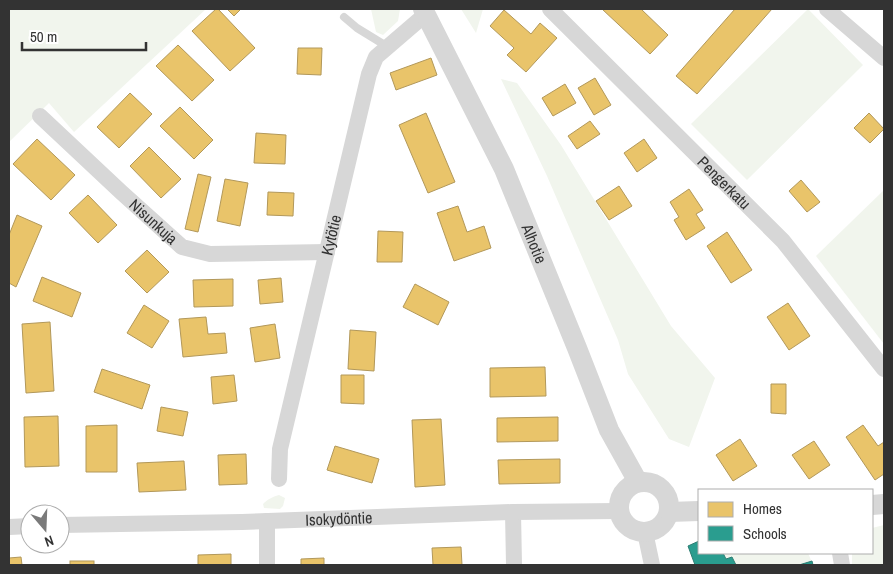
<svg xmlns="http://www.w3.org/2000/svg" width="893" height="574" font-family="'Archivo Narrow',sans-serif">
<style>
.green{fill:#f1f5ed}
.homes{fill:#e9c46a;stroke:#b2985a}
.schools{fill:#2a9d8f;stroke:#2d7d73}
.lines{fill:none;stroke-linecap:round;stroke-linejoin:round}
.service{stroke:#d7d7d7;stroke-width:8}
.minor{stroke:#d7d7d7;stroke-width:16}
.tertiary{stroke:#d7d7d7;stroke-width:20}
.labels{text-anchor:middle;stroke-width:5;stroke-linejoin:round;paint-order:stroke}
.street-label{font-size:16px;fill:#333;stroke:#fff}
</style>
<rect width="100%" height="100%" fill="#fff"/>
<!-- green -->
<g class="green">
<polygon points="9,9 206,9 74,132 49,103 9,142"/>
<polygon points="371,9 400,9 398,21 383,35 376,32"/>
<polygon points="461,9 483,9 476,33"/>
<polygon points="808,9 863,65 747,180 691,124"/>
<polygon points="501,79 517,83 561,145 671,326 715,378 689,447 669,439 628,374 618,340 547,176"/>
<polygon points="884,190 884,344 816,256"/>
<path d="M 279,495 L 285,498 L 283,506 L 280,509 L 264,508 L 263,504 C 268,499 272,497 279,495 Z"/>
<polygon points="884,525 884,565 852,565 852,553 872,553 872,528"/>
<polygon points="723,553 808,553 813,565 736,565 732,557 726,559"/>
</g>
<!-- homes -->
<g class="homes">
<polygon points="216,9 218,9 255,48 230,71 192,31"/>
<polygon points="227,9 241,9 234,16"/>
<polygon points="602,9 641,9 668,35 650,54"/>
<polygon points="735,9 772,9 697,94 676,76"/>
<polygon points="504,10 531,34 540,23 557,38 526,72 507,55 514,48 490,26"/>
<polygon points="178,45 214,80 192,101 156,66"/>
<polygon points="298,48 322,48 321,75 297,74"/>
<polygon points="431,58 437,75 396,90 390,73"/>
<polygon points="595,78 611,105 594,115 578,88"/>
<polygon points="565,84 576,103 553,116 542,98"/>
<polygon points="130,93 152,114 119,148 97,127"/>
<polygon points="180,107 213,140 194,159 160,126"/>
<polygon points="426,113 455,182 428,193 399,125"/>
<polygon points="869,113 884,129 870,143 854,128"/>
<polygon points="590,121 600,134 577,149 568,136"/>
<polygon points="256,133 286,135 285,164 254,163"/>
<polygon points="37,139 75,175 51,200 13,164"/>
<polygon points="644,139 657,158 637,172 624,153"/>
<polygon points="149,147 181,179 161,198 130,166"/>
<polygon points="198,174 211,177 198,232 185,229"/>
<polygon points="225,179 248,183 240,226 217,221"/>
<polygon points="801,180 820,202 807,212 789,191"/>
<polygon points="619,186 632,206 609,220 596,201"/>
<polygon points="689,189 703,210 696,214 705,228 686,240 674,220 679,217 670,202"/>
<polygon points="268,192 294,193 293,216 267,215"/>
<polygon points="88,195 117,225 98,243 69,213"/>
<polygon points="458,206 467,232 484,226 491,248 454,261 437,213"/>
<polygon points="17,215 42,226 16,287 9,283 9,235"/>
<polygon points="378,231 403,232 402,262 377,262"/>
<polygon points="727,232 752,270 731,283 707,246"/>
<polygon points="147,250 169,272 147,293 125,271"/>
<polygon points="42,277 81,293 72,317 33,301"/>
<polygon points="281,278 283,302 260,304 258,280"/>
<polygon points="233,279 233,306 194,307 193,280"/>
<polygon points="415,284 449,302 438,325 403,307"/>
<polygon points="788,303 810,336 789,350 767,317"/>
<polygon points="144,305 169,321 152,348 127,333"/>
<polygon points="206,317 208,334 225,333 227,353 183,357 179,319"/>
<polygon points="50,322 54,391 26,393 22,324"/>
<polygon points="275,324 280,358 255,362 250,328"/>
<polygon points="350,330 376,332 374,371 348,369"/>
<polygon points="545,367 546,396 490,397 490,368"/>
<polygon points="102,369 150,385 142,409 94,392"/>
<polygon points="234,375 237,401 213,404 211,377"/>
<polygon points="341,375 364,375 364,404 341,403"/>
<polygon points="771,384 786,384 786,414 771,413"/>
<polygon points="161,407 188,412 183,436 157,431"/>
<polygon points="58,416 59,466 25,467 24,417"/>
<polygon points="558,417 558,441 497,442 497,418"/>
<polygon points="441,419 445,485 415,487 412,420"/>
<polygon points="117,425 117,472 86,472 86,426"/>
<polygon points="863,425 878,446 884,442 884,474 875,480 846,437"/>
<polygon points="740,439 757,466 733,481 716,455"/>
<polygon points="814,441 830,465 809,479 792,455"/>
<polygon points="335,446 379,459 372,483 327,470"/>
<polygon points="246,454 247,484 219,485 218,455"/>
<polygon points="560,459 560,483 499,484 498,460"/>
<polygon points="184,461 186,490 139,492 137,463"/>
<polygon points="461,547 462,565 433,565 432,548"/>
<polygon points="231,554 231,565 198,565 198,555"/>
<polygon points="21,557 22,565 9,565 9,558"/>
<polygon points="324,558 324,565 301,565 301,559"/>
<rect x="70" y="561" width="24" height="4"/>
</g>
<!-- schools -->
<g class="schools">
<polygon points="699,541 699,553 723,553 726,559 732,557 736,565 695,565 688,546"/>
<polygon points="812,561 813,565 799,565"/>
</g>
<g class="lines">
<!-- service -->
<polyline class="service" points="344,17 357,28 388,47"/>
<!-- minor -->
<g class="minor">
<path id="s1" d="M 550,9 L 783,241 L 884,369"/>
<polyline points="827,9 884,58"/>
<path id="s2" d="M 40,116 L 121,192 L 182,247 L 210,254 L 327,252"/>
<path id="s3" d="M 279,479 L 280,449 L 369,74 L 376,57 L 426,14"/>
<polyline points="513,512 514,565"/>
<path id="s4" d="M 60,525 L 242,522 L 513,512 L 618,511"/>
<polyline points="9,527 30,526"/>
<polyline points="645,532 652,565"/>
<polyline points="840,553 842,565"/>
<polyline points="267,565 267,521"/>
</g>
<!-- tertiary -->
<g class="tertiary">
<path id="s5" d="M 423,9 L 504,169 L 577,348 L 609,430 L 638,482"/>
<circle cx="644" cy="507" r="25"/>
<polyline points="872,505 884,504"/>
<polyline points="669,512 699,511"/>
</g>
</g>
<g class="labels">
<!-- street labels -->
<g class="street-label">
<text dy="6" stroke="none"><textPath href="#s1" startOffset="246">Pengerkatu</textPath></text>
<text dy="6" stroke="none"><textPath href="#s2" startOffset="155">Nisunkuja</textPath></text>
<text dy="6" stroke="none"><textPath href="#s3" startOffset="250">Kytötie</textPath></text>
<text dy="6" stroke="none"><textPath href="#s5" startOffset="260">Alhotie</textPath></text>
<text dy="6" stroke="none"><textPath href="#s4" startOffset="279">Isokydöntie</textPath></text>
</g>
</g>
<!-- border -->
<rect width="893" height="574" fill="none" stroke="#333333" stroke-width="20"/>
<!-- legend -->
<rect x="698" y="489" width="175" height="65" fill="#ffffff" stroke="#adadad"/>
<rect x="708" y="502" width="25" height="15" fill="#e9c46a" stroke="#adadad"/>
<text x="743" y="514" font-size="15" fill="#333333">Homes</text>
<rect x="708" y="526" width="25" height="15" fill="#2a9d8f" stroke="#adadad"/>
<text x="743" y="539" font-size="15" fill="#333333">Schools</text>
<!-- north arrow -->
<g transform="translate(45 529) rotate(161)"><circle r="24" fill="#ffffff" stroke="#adadad"/>
<path d="M0-4L9 19L0 12L-9 19Z" fill="#7a7a7a"/>
<text y="-8" font-size="14" font-weight="bold" text-anchor="middle" fill="#333333">N</text>
</g>
<!-- scale -->
<path d="M22 42v8h124v-8" fill="none" stroke="#333333" stroke-width="2.5"/>
<text x="30" y="42" font-size="15" fill="#333333" stroke="#ffffff" stroke-width="4" paint-order="stroke">50 m</text>
</svg>
